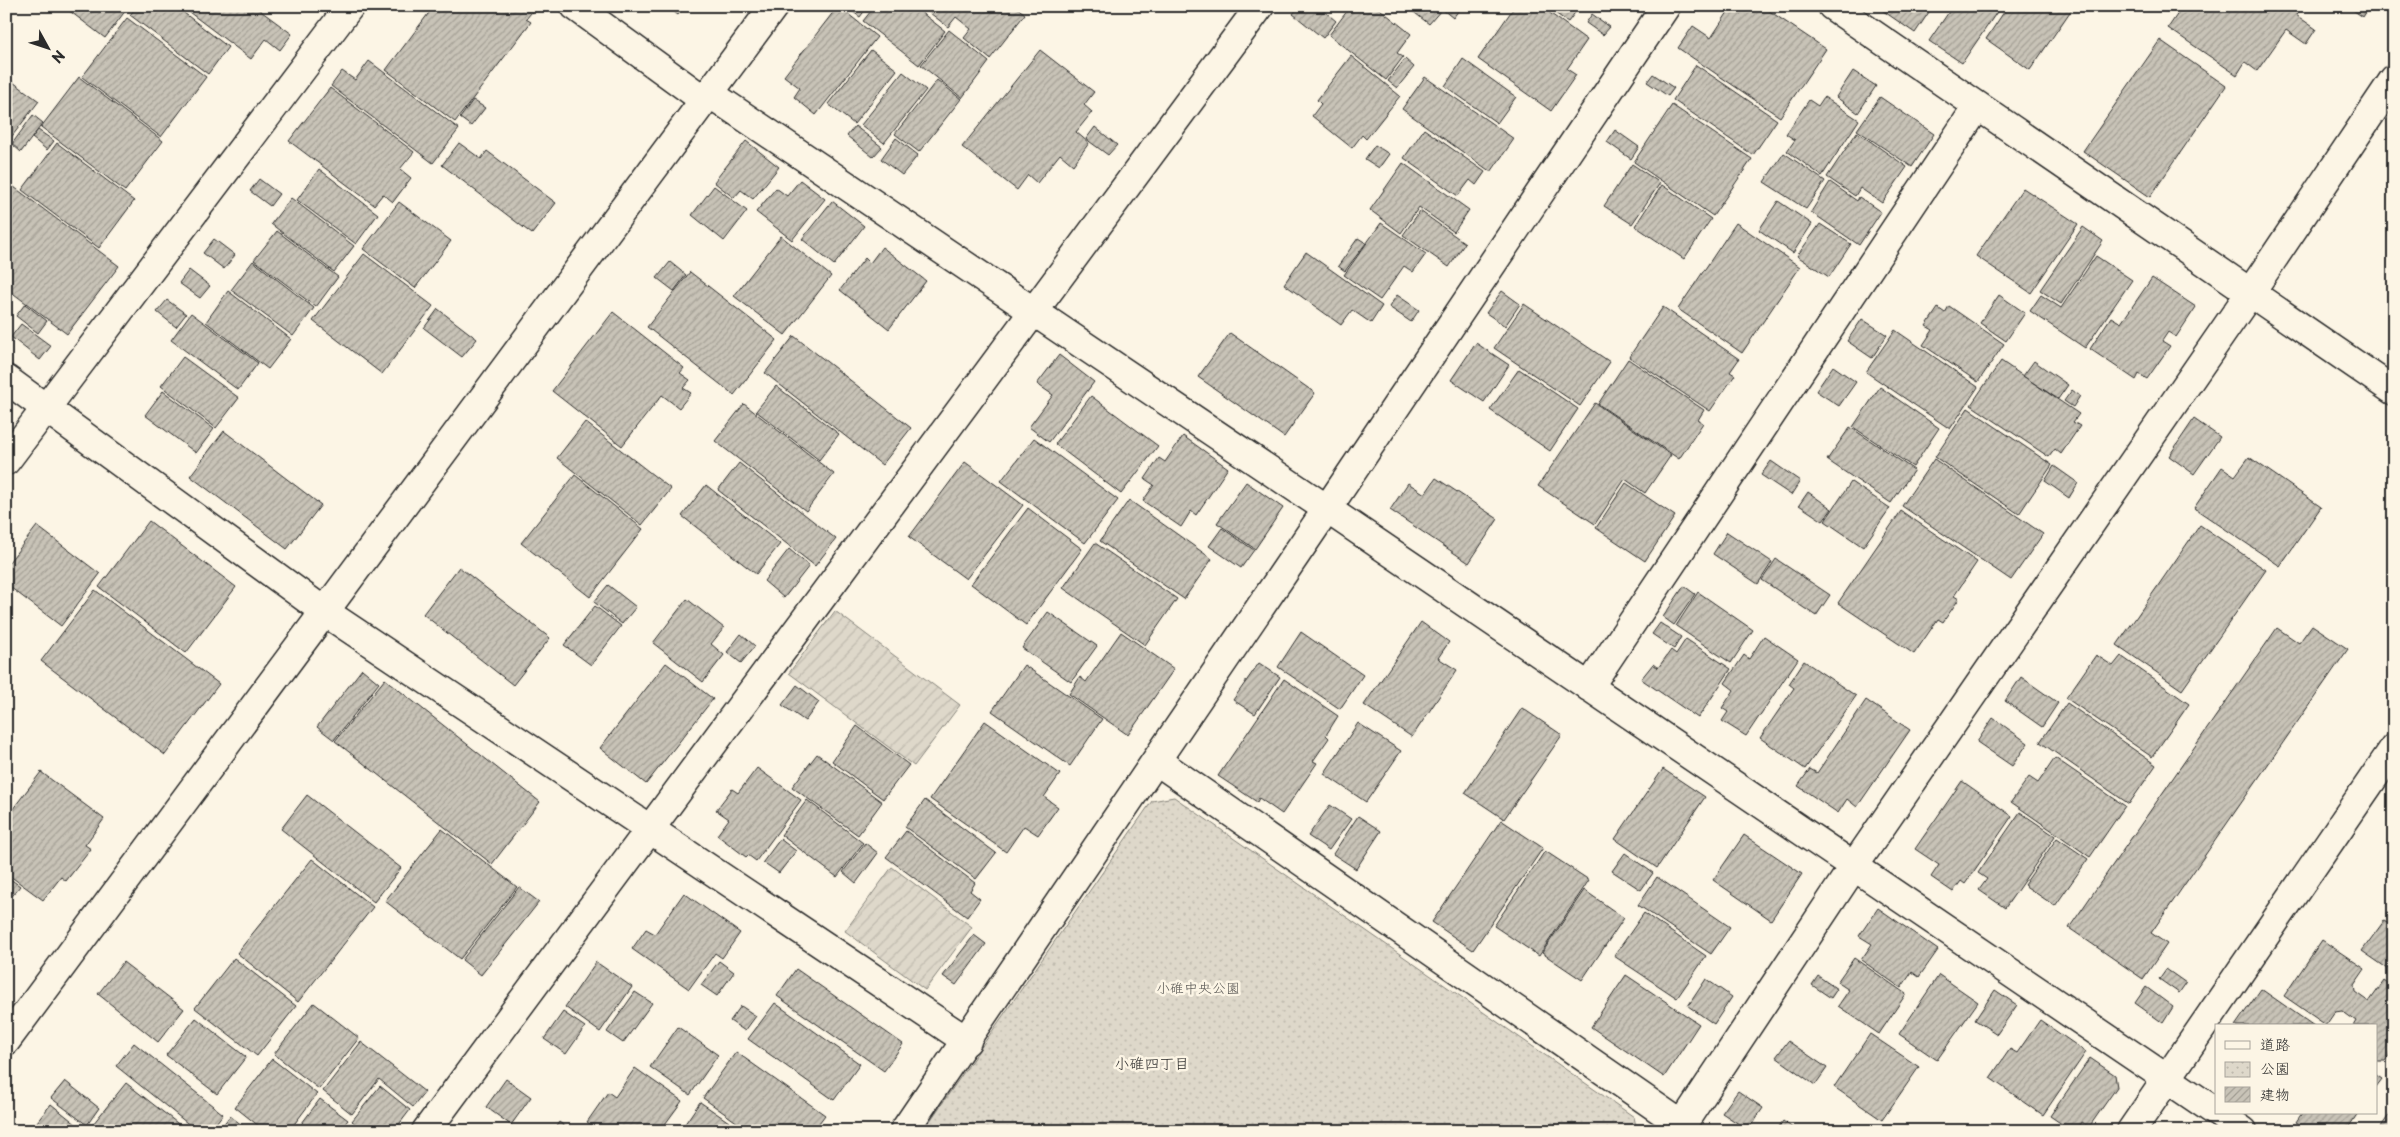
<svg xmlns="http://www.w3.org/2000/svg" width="2400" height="1137" font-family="'Playpen Sans','Klee One',sans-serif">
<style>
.park{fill:url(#park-dots);stroke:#84827a}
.garden{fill:url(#garden-furrows);stroke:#84827a}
.building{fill:url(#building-hatch);stroke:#2b2b2b}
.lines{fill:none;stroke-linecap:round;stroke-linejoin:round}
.minor-casing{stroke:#2b2b2b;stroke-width:31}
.tertiary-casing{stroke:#2b2b2b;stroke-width:31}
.minor{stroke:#fcf5e5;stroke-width:28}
.tertiary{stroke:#fcf5e5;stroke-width:28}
.labels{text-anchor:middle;stroke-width:5;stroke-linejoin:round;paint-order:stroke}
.park-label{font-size:14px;fill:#585653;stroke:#fcf5e5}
.neighbourhood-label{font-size:15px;fill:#2b2b2b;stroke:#fcf5e5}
</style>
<defs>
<pattern id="park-dots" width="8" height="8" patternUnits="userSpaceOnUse" patternTransform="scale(1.25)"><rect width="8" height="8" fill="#ded8ca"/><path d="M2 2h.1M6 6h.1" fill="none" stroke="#bfbaae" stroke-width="1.8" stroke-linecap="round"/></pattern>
<pattern id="garden-furrows" width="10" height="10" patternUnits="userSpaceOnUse" patternTransform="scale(1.25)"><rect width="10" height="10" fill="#ded8ca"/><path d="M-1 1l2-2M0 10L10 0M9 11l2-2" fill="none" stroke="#bfbaae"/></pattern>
<pattern id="building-hatch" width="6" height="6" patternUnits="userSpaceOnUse" patternTransform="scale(1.25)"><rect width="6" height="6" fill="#c8c3b7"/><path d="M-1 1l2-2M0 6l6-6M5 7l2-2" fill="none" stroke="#a39f95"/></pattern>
</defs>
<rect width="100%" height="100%" fill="#fcf5e5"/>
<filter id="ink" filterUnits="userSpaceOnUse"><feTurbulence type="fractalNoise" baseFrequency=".02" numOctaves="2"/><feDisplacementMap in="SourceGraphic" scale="10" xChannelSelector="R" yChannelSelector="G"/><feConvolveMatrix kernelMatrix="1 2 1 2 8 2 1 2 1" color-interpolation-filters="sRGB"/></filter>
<g filter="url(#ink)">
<!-- park -->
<polygon class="park" points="1174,797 1634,1117 1637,1131 923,1131 1152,801"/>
<!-- garden -->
<g class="garden">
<polygon points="835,611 960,705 914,766 789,673"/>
<polygon points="892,867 972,927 925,990 845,931"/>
</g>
<!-- building -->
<g class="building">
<polygon points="63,6 129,6 105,38"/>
<polygon points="137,6 175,6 228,47 208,74 130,15"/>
<polygon points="181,6 254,6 292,34 280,50 266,39 251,59"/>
<polygon points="434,6 536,7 526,19 531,22 455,122 386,70"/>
<polygon points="666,6 684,6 678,15"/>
<polygon points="838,6 877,37 816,115 794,97 800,88 784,76"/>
<polygon points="845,6 868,6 860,17"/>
<polygon points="875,6 913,6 945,31 919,65 863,21"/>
<polygon points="921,6 1015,6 1025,14 990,59 964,38 971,29 956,17 948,27"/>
<polygon points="1299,6 1318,6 1336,21 1323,38 1293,14"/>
<polygon points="1351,6 1376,6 1411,34 1397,53 1403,57 1386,80 1329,35"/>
<polygon points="1406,6 1462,6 1453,18 1442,9 1429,24"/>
<polygon points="1515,6 1540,6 1587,40 1567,69 1576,75 1551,111 1478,59"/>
<polygon points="1545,6 1580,6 1568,22"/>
<polygon points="1732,6 1762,6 1826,49 1780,117 1678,48 1693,26 1711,38"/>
<polygon points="1876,6 1933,6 1915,33"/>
<polygon points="1953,6 2001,6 1962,63 1929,41"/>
<polygon points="2008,6 2074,6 2030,70 1986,39"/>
<polygon points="2183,6 2302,6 2296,15 2316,29 2306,44 2286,30 2257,71 2245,62 2237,75 2168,28"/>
<polygon points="2347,6 2370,6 2363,17"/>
<polygon points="1592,14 1610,27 1603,35 1586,23"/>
<polygon points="127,18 206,77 161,137 82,77"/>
<polygon points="949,30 989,62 962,98 921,65"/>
<polygon points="2160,40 2226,86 2150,197 2083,151"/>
<polygon points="871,50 897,70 854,124 828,104"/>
<polygon points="1040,50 1094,92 1084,105 1092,112 1076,132 1089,143 1073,165 1060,154 1037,183 1028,175 1017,190 962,147"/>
<polygon points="1351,56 1400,96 1366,139 1362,135 1352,148 1312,116 1321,104 1317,100"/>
<polygon points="1405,59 1414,67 1397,88 1388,81"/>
<polygon points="1463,59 1516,97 1497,123 1445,86"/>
<polygon points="369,61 459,129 433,163 331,86 342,71 355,80"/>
<polygon points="1696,65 1777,120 1753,155 1673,100"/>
<polygon points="1853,71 1876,86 1858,113 1836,97"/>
<polygon points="903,72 926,90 884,143 861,125"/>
<polygon points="1653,74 1674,88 1668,96 1647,82"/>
<polygon points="6,77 39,101 6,144"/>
<polygon points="79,77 163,141 125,191 41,127"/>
<polygon points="1425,77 1514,139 1491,172 1402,109"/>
<polygon points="937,80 961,99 919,152 895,134"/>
<polygon points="330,88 414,152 400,169 411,178 393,202 383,194 374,205 289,141"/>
<polygon points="1824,97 1859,120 1822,176 1787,151 1795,140 1786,134 1809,100 1818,106"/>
<polygon points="1880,97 1934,134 1912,167 1857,130"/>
<polygon points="473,100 485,108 471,126 460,118"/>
<polygon points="1672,105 1752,159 1713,216 1634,162"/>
<polygon points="33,115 43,123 21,152 12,144"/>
<polygon points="855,126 882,147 873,157 847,136"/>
<polygon points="1095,127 1117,145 1108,155 1086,139"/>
<polygon points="1424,129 1485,172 1476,185 1470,180 1458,196 1404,158"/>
<polygon points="38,130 54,141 47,150 32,138"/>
<polygon points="1615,130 1639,147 1631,159 1607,142"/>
<polygon points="1857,132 1907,167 1882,203 1860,188 1855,196 1827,177"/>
<polygon points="896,138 918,155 902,175 881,159"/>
<polygon points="746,141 779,167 753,199 741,190 734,198 714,182"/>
<polygon points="57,143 134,201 99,248 22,190"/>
<polygon points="459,143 481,159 487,151 556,203 532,234 442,165"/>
<polygon points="1375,145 1389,154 1379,168 1365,159"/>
<polygon points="1784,153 1825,181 1806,209 1764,182"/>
<polygon points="1403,163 1469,210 1454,232 1419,207 1401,233 1370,210"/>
<polygon points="1632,164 1660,183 1632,224 1604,206"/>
<polygon points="319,169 378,214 356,244 297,200"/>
<polygon points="259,179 279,194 270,206 250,191"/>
<polygon points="800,180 825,199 792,240 756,212 776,188 787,196"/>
<polygon points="6,181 119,266 67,334 6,288"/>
<polygon points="1830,182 1857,201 1859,197 1881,212 1859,245 1811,212"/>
<polygon points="1662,185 1711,219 1684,259 1635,226"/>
<polygon points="714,186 747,211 724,241 692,215"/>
<polygon points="2023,188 2078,224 2031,293 1976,256"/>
<polygon points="291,198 354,246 334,272 271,224"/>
<polygon points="832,201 864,226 834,265 802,239"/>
<polygon points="1778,201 1812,224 1793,253 1759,230"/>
<polygon points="399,202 451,241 415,288 363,249"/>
<polygon points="1420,211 1465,243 1449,267 1403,235"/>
<polygon points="1381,223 1426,254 1413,272 1404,266 1380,300 1344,275"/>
<polygon points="1736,223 1800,267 1742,353 1678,309"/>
<polygon points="1820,224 1851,244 1829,277 1797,256"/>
<polygon points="2083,227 2103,241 2061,304 2040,290"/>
<polygon points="277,231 338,277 316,307 254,260"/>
<polygon points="781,236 831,276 785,335 734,296"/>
<polygon points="1358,238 1366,243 1345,271 1338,266"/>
<polygon points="214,239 235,255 224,269 203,253"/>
<polygon points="882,247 926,281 889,329 840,290 865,258 870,263"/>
<polygon points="1306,252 1382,306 1371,323 1352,310 1341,325 1284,284"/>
<polygon points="364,254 433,306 382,374 313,321"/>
<polygon points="2096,256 2132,280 2085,348 2030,311 2041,295 2061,308"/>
<polygon points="253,261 314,308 293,336 231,290"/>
<polygon points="670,262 686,275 674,291 657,278"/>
<polygon points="189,270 210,286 200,298 179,283"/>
<polygon points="690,272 777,340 734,395 647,327"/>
<polygon points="2152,278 2196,307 2176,337 2168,332 2162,341 2170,346 2147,379 2139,374 2136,380 2090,349 2111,317 2121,323"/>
<polygon points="228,291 291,339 268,369 206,322"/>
<polygon points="1502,291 1520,304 1505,326 1486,313"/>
<polygon points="1397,295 1419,310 1411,322 1389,307"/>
<polygon points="1999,295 2025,313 2006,341 1980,323"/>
<polygon points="167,300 186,314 176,327 157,312"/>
<polygon points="25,304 47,321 38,333 16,316"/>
<polygon points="1524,304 1610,362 1580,406 1494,348"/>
<polygon points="1949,306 2004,344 1978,382 1923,345 1933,330 1926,326 1938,308 1945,313"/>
<polygon points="1663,307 1739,359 1730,372 1735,375 1710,411 1629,357"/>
<polygon points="438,309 477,339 462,357 424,328"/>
<polygon points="613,312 684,368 680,373 690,380 683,388 691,393 679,408 662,395 622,446 552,391"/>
<polygon points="191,313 258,363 238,390 171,340"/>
<polygon points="1862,319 1887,335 1872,358 1847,341"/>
<polygon points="21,324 51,346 40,360 11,337"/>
<polygon points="1895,330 1978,387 1950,429 1866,372"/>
<polygon points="1230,333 1315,393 1284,437 1198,377"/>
<polygon points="794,336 911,428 882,465 765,373"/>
<polygon points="1476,343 1509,365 1484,402 1451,380"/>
<polygon points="2394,347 2394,359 2388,355"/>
<polygon points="1059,355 1094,382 1049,442 1029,427 1053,395 1037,384"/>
<polygon points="183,357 239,398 216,428 161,386"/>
<polygon points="1628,359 1704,410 1698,420 1703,423 1679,459 1598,404"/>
<polygon points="2001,361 2079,414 2073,422 2080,426 2061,454 2055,449 2049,457 1971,405"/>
<polygon points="2034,361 2068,385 2058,399 2023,376"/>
<polygon points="1833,366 1856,382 1839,406 1816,391"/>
<polygon points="1519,369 1578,409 1550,451 1490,410"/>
<polygon points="776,386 839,434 819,460 756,411"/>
<polygon points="1880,387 1939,428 1913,467 1853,427"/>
<polygon points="2072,390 2080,396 2073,407 2064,401"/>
<polygon points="163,391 214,429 196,453 145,415"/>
<polygon points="1091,396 1158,446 1121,494 1055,444"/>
<polygon points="1595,403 1671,455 1645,493 1625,479 1595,524 1538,486"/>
<polygon points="744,404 834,474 806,511 715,441"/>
<polygon points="1968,408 2052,465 2019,514 1935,457"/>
<polygon points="2194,419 2220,437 2194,474 2169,456"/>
<polygon points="585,422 671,489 642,525 557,458"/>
<polygon points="1850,427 1914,470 1891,503 1827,460"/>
<polygon points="224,431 321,505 287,549 190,476"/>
<polygon points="1183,436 1228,468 1196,515 1191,511 1181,527 1143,501 1154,485 1145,479 1159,458 1165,462"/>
<polygon points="1034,438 1118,500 1085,543 1001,481"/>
<polygon points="2249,457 2321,507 2280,566 2194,508 2222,467 2235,476"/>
<polygon points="1934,459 2043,534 2011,580 1902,506"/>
<polygon points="1771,461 1800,481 1791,495 1761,475"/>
<polygon points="965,462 1023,505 966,579 909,537"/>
<polygon points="739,463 836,539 815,566 718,490"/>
<polygon points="2054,466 2078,483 2069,498 2045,481"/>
<polygon points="575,475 643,529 590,597 521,543"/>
<polygon points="1436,478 1498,519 1469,563 1390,510 1408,483 1425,494"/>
<polygon points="1246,482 1283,508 1255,549 1217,523"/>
<polygon points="1851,482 1890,508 1863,547 1825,521"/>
<polygon points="1626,483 1675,516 1645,561 1596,528"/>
<polygon points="706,485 780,544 756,574 682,516"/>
<polygon points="1808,492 1832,509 1823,521 1799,505"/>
<polygon points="1129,500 1212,559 1184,599 1100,541"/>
<polygon points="1028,508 1082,549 1026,625 971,584"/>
<polygon points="1901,511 1977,562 1954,596 1959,599 1943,622 1938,619 1914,654 1838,603"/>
<polygon points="149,521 236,587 186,653 99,587"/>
<polygon points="2200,525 2266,570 2182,690 2117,645"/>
<polygon points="37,526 100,574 61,626 6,584 6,566"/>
<polygon points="1222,528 1254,550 1241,568 1209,546"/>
<polygon points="1727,532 1772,562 1758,584 1713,554"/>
<polygon points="1095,543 1177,599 1145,645 1063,588"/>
<polygon points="789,549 809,566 784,598 764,581"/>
<polygon points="1776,559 1830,595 1816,616 1762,580"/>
<polygon points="459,567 550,638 513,685 423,614"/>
<polygon points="608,585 636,607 622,624 594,602"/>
<polygon points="1684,586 1695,594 1674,625 1663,617"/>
<polygon points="95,590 219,684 165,755 41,661"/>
<polygon points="1698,592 1753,630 1731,663 1676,626"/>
<polygon points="687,599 724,628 711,644 724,655 703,682 653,643"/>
<polygon points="595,606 621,626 591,665 564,645"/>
<polygon points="1048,612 1097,646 1071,682 1022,648"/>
<polygon points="1421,622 1449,642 1438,658 1457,670 1412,737 1364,705"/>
<polygon points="1660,623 1681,637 1674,649 1652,634"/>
<polygon points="2312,625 2348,649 2151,933 2167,944 2143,979 2069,928 2277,628 2299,643"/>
<polygon points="1121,632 1174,669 1128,735 1069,694 1080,677 1086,682"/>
<polygon points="1301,632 1363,675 1340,709 1278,667"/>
<polygon points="741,634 755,646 741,663 727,652"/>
<polygon points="1764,636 1798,659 1746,736 1722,721 1728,712 1722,708 1734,690 1725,683 1744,655 1749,659"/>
<polygon points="1686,639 1731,669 1698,718 1641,679 1653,664 1658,668 1671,650 1676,654"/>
<polygon points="2096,655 2113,666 2121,656 2189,704 2152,757 2066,698"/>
<polygon points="1804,661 1856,696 1805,769 1760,738 1794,688 1789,684"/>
<polygon points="666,663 713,699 646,784 600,748"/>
<polygon points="1259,663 1280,677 1255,714 1233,700"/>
<polygon points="1024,665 1102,719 1070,766 992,711"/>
<polygon points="362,669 379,683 334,740 317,727"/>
<polygon points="2021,677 2058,703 2042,727 2005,701"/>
<polygon points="385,679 540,802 492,864 335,741"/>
<polygon points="1284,679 1338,716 1326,735 1329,738 1313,761 1317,763 1282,814 1259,798 1257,802 1218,776"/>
<polygon points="797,685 819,702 805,721 782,705"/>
<polygon points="1866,700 1910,730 1857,807 1847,799 1838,813 1798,786 1810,769 1817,773"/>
<polygon points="2067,703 2156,765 2129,804 2040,742"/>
<polygon points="1522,708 1562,735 1504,819 1465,793"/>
<polygon points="1993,718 2028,743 2012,766 1977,742"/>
<polygon points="985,721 1060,774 1044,797 1058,807 1038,835 1024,826 1006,852 930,799"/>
<polygon points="1358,723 1401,751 1366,802 1324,774"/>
<polygon points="857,726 909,765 883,799 832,761"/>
<polygon points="817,754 882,802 858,835 792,787"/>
<polygon points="2055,758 2125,806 2090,857 2011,802 2029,777 2038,783"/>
<polygon points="757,768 801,800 756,861 748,855 746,857 717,835 729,819 716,810 732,789 738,793"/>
<polygon points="1663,769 1705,797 1657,868 1615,839"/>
<polygon points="41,772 104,819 85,845 91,849 66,881 61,877 43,900 6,873 6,818"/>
<polygon points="1962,781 2012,816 1965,884 1961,881 1953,892 1931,877 1939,865 1915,849"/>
<polygon points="307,795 401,868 374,902 281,829"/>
<polygon points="807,800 863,843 837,877 781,835"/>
<polygon points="925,800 996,853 976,879 905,827"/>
<polygon points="1330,805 1351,819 1329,850 1308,836"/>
<polygon points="2020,812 2055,836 2005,908 1979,890 1987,879 1978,873"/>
<polygon points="1358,816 1381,831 1356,869 1333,854"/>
<polygon points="1501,820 1543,848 1473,950 1432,922"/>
<polygon points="442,829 517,887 460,959 385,901"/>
<polygon points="906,831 975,883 970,891 980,899 967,917 886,857"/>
<polygon points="1744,835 1802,874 1771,920 1713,880"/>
<polygon points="2057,838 2088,859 2055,906 2024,885"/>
<polygon points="780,839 796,851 779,873 763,862"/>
<polygon points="865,843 878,853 856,883 843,872"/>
<polygon points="1545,851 1589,880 1539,956 1494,926"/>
<polygon points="1625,853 1653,873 1641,890 1612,871"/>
<polygon points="312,859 373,907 298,1002 237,953"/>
<polygon points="6,876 20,886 6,904"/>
<polygon points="1657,877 1730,927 1711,954 1638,905"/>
<polygon points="519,887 539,902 481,975 462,960"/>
<polygon points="1584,890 1624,918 1582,980 1542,953"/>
<polygon points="684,893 740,933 722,958 715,953 689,989 632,949 646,929 655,934"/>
<polygon points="2394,905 2394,920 2387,915"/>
<polygon points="1878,908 1938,950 1919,977 1912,972 1901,988 1861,960 1872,944 1859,936"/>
<polygon points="1644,913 1706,956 1677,998 1614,956"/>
<polygon points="2384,921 2394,927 2394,973 2362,951"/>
<polygon points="974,935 986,944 956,985 943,976"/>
<polygon points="2322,940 2365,969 2354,985 2355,992 2369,1002 2384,981 2394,988 2394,1049 2385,1061 2376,1061 2376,1026 2353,1026 2356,1021 2342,1011 2335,1012 2326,1025 2284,996"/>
<polygon points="234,958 296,1006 257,1056 195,1008"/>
<polygon points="1854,958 1906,994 1879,1034 1838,1006 1849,990 1837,982"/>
<polygon points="719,961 734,972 717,996 701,985"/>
<polygon points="123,962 184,1009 158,1042 98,994"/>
<polygon points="596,962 632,987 600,1032 565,1007"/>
<polygon points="796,969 903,1044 884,1071 777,996"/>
<polygon points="2166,969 2186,983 2179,993 2159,979"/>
<polygon points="1626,975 1699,1024 1664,1077 1591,1027"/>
<polygon points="1939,975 1978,1002 1937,1060 1899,1034"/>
<polygon points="1818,976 1837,989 1831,998 1812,985"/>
<polygon points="1706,979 1732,997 1714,1024 1688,1006"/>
<polygon points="2146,987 2173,1007 2163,1023 2135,1003"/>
<polygon points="2261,989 2314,1026 2235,1026"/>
<polygon points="1995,990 2017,1005 1997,1034 1975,1020"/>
<polygon points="635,992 652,1003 623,1043 607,1032"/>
<polygon points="314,1003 359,1038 319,1089 274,1054"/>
<polygon points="775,1003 860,1064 834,1100 748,1039"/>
<polygon points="741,1006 756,1016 745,1031 730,1021"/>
<polygon points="563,1012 585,1027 566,1054 544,1039"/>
<polygon points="196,1018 246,1057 217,1094 166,1055"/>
<polygon points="2040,1020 2086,1052 2043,1115 1990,1078 2010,1049 2017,1053"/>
<polygon points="678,1027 718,1055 690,1095 650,1067"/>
<polygon points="1870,1034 1919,1067 1882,1120 1834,1087"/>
<polygon points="1788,1041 1827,1068 1815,1085 1776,1057"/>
<polygon points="361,1042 425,1092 413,1107 379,1079 352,1114 323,1091"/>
<polygon points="134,1043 223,1114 210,1131 197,1131 116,1066"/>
<polygon points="736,1052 825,1115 813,1131 749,1131 703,1098"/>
<polygon points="2090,1058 2115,1075 2117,1087 2089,1127 2081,1122 2076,1131 2072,1131 2050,1116"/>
<polygon points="272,1059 317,1094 289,1131 265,1131 235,1107"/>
<polygon points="635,1068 682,1101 660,1131 599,1131 587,1122 608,1092 615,1097"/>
<polygon points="2376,1075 2382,1079 2376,1087"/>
<polygon points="506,1079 531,1097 511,1125 486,1107"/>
<polygon points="65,1081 99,1108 87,1125 51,1098"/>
<polygon points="126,1083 186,1130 185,1131 101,1131 93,1124"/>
<polygon points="380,1086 410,1110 394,1131 364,1131 352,1121"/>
<polygon points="1738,1091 1763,1108 1748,1130 1722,1113"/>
<polygon points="320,1099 348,1120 339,1131 296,1131"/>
<polygon points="700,1102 742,1131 680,1131"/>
<polygon points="51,1104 82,1129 80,1131 30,1131"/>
<polygon points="2394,1108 2394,1131 2378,1131"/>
<polygon points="2302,1113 2358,1113 2346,1131 2309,1131 2296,1122"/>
<polygon points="230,1116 250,1131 218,1131"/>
<polygon points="1783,1121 1797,1131 1776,1131"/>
<polygon points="559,1122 571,1131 553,1131"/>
</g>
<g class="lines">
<!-- minor casing -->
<g class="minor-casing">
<g id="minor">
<polyline points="575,6 704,100"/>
<polyline points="1832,6 2394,391"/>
<polyline points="709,93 1327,509 2216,1112"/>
<polyline points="6,379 325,612 967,1041"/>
<polyline points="6,461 350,6"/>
<polyline points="1589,687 1977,107"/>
<polyline points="1157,761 1682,1125"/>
<polyline points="2218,1113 2243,1131"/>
<polyline points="426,1131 1260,6"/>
<polyline points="904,1131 1327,509 1666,6"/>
<polyline points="1678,1131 1854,866 2250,293 2394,79"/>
<polyline points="2131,1131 2394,748"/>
</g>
</g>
<!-- tertiary casing -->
<g class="tertiary-casing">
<polyline id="tertiary" points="6,1041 774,6"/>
</g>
<!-- minor -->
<use href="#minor" class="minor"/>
<!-- tertiary -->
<use href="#tertiary" class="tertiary"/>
</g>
</g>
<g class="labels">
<!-- park labels -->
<g class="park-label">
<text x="1198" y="993">小碓中央公園</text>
</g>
<!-- neighbourhood labels -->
<g class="neighbourhood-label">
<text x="1152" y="1069">小碓四丁目</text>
</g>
</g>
<!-- margin -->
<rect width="2400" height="1137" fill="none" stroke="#fcf5e5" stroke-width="25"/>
<rect x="12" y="12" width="2375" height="1112" fill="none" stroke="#2b2b2b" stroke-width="2" filter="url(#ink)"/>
<!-- legend -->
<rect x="2215" y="1024" width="162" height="90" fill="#fcf5e5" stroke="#a8a49b"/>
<rect x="2225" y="1041" width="25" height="8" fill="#fcf5e5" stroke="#a8a49b"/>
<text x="2260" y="1050" font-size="15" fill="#2b2b2b">道路</text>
<rect x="2225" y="1062" width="25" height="15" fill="url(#park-dots)" stroke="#a8a49b"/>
<text x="2260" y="1074" font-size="15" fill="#2b2b2b">公園</text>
<rect x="2225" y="1087" width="25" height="15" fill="url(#building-hatch)" stroke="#a8a49b"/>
<text x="2260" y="1100" font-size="15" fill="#2b2b2b">建物</text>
<!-- north arrow -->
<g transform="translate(48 48) rotate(130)" stroke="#fcf5e5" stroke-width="4" paint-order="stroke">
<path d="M0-4L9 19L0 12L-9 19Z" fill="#2b2b2b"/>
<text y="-8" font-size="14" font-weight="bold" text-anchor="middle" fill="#2b2b2b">N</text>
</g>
</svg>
